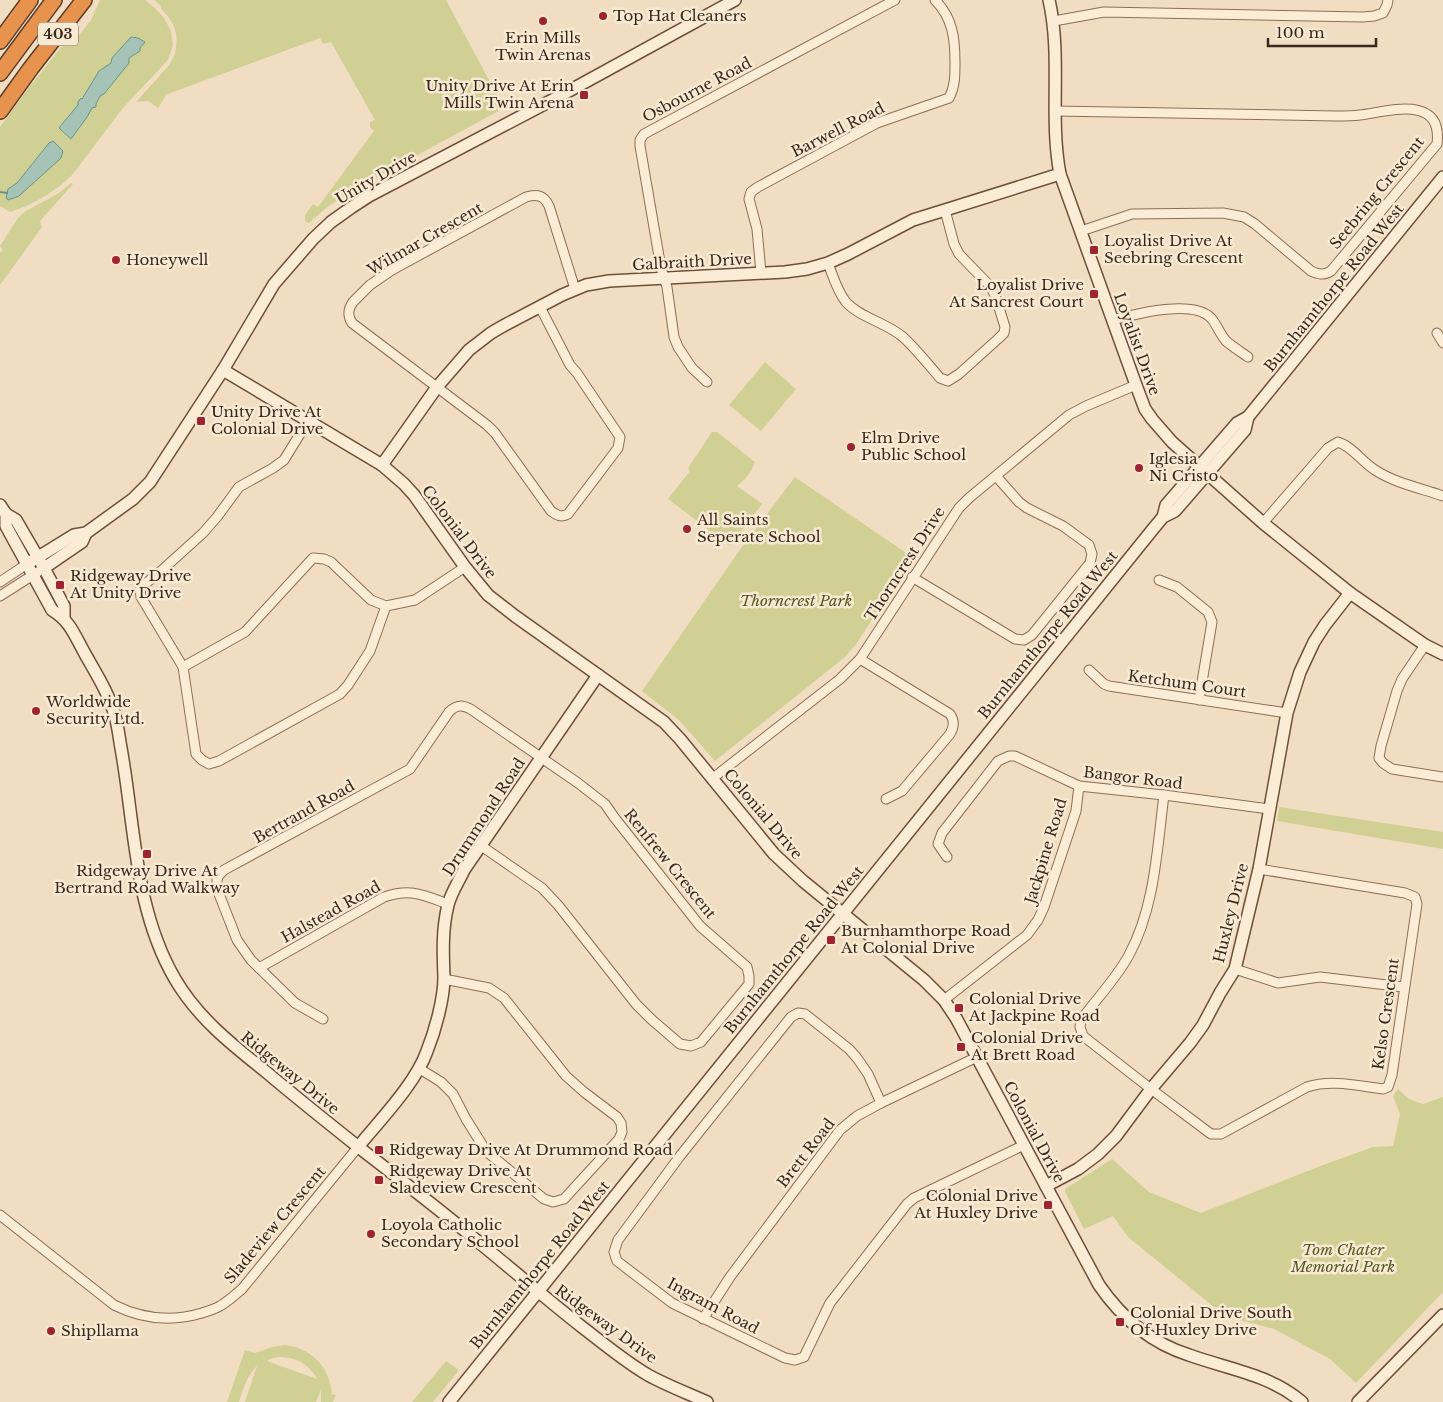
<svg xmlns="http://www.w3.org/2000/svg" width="1443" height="1402" font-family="'Libre Baskerville',serif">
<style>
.green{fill:#d0d095;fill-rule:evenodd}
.water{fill:#a5c4b7;stroke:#6b9384}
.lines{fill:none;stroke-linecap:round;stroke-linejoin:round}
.stream{stroke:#6b9384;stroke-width:2}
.street-casing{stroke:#8d6e58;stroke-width:11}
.secondary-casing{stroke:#6e4f3b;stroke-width:14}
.highway-casing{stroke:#5a3d2c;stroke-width:18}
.street{stroke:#fbecd6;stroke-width:9}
.secondary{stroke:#fbecd6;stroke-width:11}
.highway{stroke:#e7924d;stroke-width:15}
.poi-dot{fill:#a02332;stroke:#f8e9d2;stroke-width:2}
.labels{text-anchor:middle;stroke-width:5;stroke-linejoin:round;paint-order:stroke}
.shield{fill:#f8e9d2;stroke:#746253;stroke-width:1}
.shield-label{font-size:14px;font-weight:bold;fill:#3b281d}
.poi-label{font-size:15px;fill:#3b281d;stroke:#f8e9d2;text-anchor:start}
.street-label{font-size:15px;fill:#3b281d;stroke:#f8e9d2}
.park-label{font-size:15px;font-style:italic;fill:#515922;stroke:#f8e9d2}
</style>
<rect width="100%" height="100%" fill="#f1dec2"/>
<!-- green -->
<g class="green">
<path d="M 100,0 L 145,0 L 155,8 L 164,18 L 171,31 L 173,45 L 168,60 L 123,108 L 72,175 C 55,192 33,205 10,212 L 0,206 L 0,127 L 27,90 L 68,39 L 73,43 L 91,20 Z"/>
<path d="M 154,0 L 446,0 L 504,108 L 348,193 L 326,208 L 309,223 L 305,221 L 305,215 L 313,204 L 318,207 L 374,131 L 370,127 L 370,122 L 375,120 L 331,42 L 323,44 L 320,38 L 165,95 L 165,97 L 158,108 L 148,101 L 136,102 L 170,64 C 179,49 179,32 169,18 C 166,13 161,10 160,5 Z"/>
<polygon points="71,183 73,184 40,221 42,227 0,285 0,253 3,250 0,246 18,218 26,211 59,193"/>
<polygon points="765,362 796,389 761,431 729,405"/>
<path d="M 712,432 L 717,432 L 755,462 C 751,473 746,479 737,486 L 762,504 L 730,546 L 668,499 L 690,471 L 688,468 Z"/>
<polygon points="795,477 912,557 857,643 845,657 715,761 679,720 642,691 739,551"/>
<polygon points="1279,807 1443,832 1443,849 1277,821"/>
<polygon points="1398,1089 1409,1099 1423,1104 1443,1097 1443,1292 1356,1383 1330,1359 1274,1329 1225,1316 1128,1237 1113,1216 1084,1229 1065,1192 1065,1189 1112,1159 1149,1192 1201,1213 1323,1165 1373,1147 1393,1146 1400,1114 1393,1096"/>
<path d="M 285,1345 C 311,1348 330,1367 332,1394 L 336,1395 L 333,1402 L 321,1402 L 321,1390 L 316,1402 L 245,1402 L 257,1366 C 247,1376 243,1389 239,1402 L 227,1402 L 245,1350 L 255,1353 L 272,1347 ZM 281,1357 C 297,1358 309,1364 317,1379 L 267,1361 L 272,1358 Z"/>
<polygon points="446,1361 459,1370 433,1402 412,1402"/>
</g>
<!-- water -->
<g class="water">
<polygon points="131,37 138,38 145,42 140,48 140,51 129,58 129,63 104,94 100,96 96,104 96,107 92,108 87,117 71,139 59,128 78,105 78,102 81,98 82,99 99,71 111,63 112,58"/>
<polygon points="53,141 63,151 61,158 19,196 8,200 6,198 8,189 17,183 49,143"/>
</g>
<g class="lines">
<!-- stream -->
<polyline class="stream" points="0,192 7,193"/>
<!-- street casing -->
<g class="street-casing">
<g id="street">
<polyline points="1054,21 1104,12 1363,17 1374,16 1383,13 1387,5 1388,0"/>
<path d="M 1055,111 L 1336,116 C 1344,116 1352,116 1360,115 C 1386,112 1443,93 1437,144 L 1331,271 C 1323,276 1318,274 1311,271 L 1255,224 L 1244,217 L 1223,213 L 1132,214 L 1081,231"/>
<path d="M 828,263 C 833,276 837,291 846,302 C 859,317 887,323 903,337 C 916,349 928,364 940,378 L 948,381 L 959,374 L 999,338 L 1004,333 L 1005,327 L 995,295 L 990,286 L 959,254 L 954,244 L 945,210"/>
<path d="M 761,273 L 757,229 L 749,199 L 751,192 L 758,187 L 877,123 L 949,98 C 955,87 955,76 955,63 C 955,39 953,18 935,0"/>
<path d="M 540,307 L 570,365 L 577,373 L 620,437 L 618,448 L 568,514 C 561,518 557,515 551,511 L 495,433 L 487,425 L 352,323 C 347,315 348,309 353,302 L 370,285 L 392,270 L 526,197 C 537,194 544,195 549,206 L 575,289"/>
<path d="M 1113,320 C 1135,314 1193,299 1211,318 C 1217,325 1220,334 1226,341 C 1233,347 1241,352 1248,357"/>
<polyline points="1437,333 1443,343"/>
<polyline points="707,382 692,368 678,347 674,337 667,287 661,268 640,146 640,140 644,134 895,0"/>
<polyline points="308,421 284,460 273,468 239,487 217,517 203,533 161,571 140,588 141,597 183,667 196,754 202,760 209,764 219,761 340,694 348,685 370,651 386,606"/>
<path d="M 1263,523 L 1328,448 L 1338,442 C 1353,447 1361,461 1375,470 C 1395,483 1420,488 1443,496"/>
<polyline points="912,577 1015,639 1024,640 1032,635 1090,563 1092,554 1089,545 1063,526 1027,508 1019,502 996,476"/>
<polyline points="1159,580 1177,587 1208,612 1212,622 1199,700"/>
<polyline points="0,582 27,564"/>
<polyline points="0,596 44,568"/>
<polyline points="1425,645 1402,679 1397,691 1381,746 1379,758 1383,763 1392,769 1443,777"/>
<path d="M 860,659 L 950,714 C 955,721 954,727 950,734 L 902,791 L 886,799"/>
<polyline points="183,667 245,632 313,558 324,559 331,562 371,600 386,606 415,600 465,567"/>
<polyline points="1089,670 1104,684 1109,686 1287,713"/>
<polyline points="713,778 840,679 860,659 959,508 969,498 1069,415 1086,406 1136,385"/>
<path d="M 1164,795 C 1157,849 1155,907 1129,955 C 1116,979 1097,998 1081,1020 L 1080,1027 L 1083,1036 L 1151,1089 L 1211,1134 L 1221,1134 L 1307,1087 C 1332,1079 1358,1086 1383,1089 L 1388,1087 L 1392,1075 L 1417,904 L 1415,897 L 1405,893 L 1259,869"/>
<polyline points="947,857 938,844 942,833 998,761 1009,756 1015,756 1079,786 1164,795 1269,809"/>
<path d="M 259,968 L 384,897 C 412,888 423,895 448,904"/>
<polyline points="1235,969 1278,983 1320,977 1404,987"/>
<polyline points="944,1000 1027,935 1038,920 1044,907 1076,811 1079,786"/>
<path d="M 323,1019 L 295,1003 L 251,960 L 237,940 L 219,894 L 217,884 L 217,879 L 219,875 L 224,870 L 410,769 L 449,712 C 457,704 463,705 472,710 L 578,783 L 605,804 L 614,817 L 700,926 L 747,967 L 749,976 L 749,984 L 701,1042 L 691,1046 L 680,1044 L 651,1019 L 636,1004 L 558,905 L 542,888 L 480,845"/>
<polyline points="420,1069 441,1082 453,1094 466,1119 486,1151 544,1199 553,1202 564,1199 619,1139 622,1132 621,1123 617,1117 584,1092 566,1076 504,998 489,988 444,979"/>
<polyline points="881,1103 868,1074 857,1058 849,1049 805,1014 798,1013 791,1017 680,1156 618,1240 614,1252 617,1261 672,1303 785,1358 795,1360 804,1357 830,1303 907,1204 914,1198 1024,1145"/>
<path d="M 0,1215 L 114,1305 C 142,1319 172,1322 202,1313 C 208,1311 215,1309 220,1306 C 229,1301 235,1295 242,1289 L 358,1147"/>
<polyline points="703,1319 730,1277 840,1130 857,1116 881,1103 977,1057"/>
</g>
</g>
<!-- secondary casing -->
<g class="secondary-casing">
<g id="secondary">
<path d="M 1049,0 C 1062,57 1049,117 1060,174 L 1136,385 L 1145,409 L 1152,419 L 1172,442 L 1263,523 L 1350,593 L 1425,645 L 1443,654"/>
<path d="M 223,370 L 382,465 L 404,484 L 414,495 L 465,567 L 488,595 L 515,616 L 664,722 L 680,739 L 774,854 L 803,881 L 924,980 L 944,1000 L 956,1018 L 1099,1285 C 1121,1317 1151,1343 1189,1355 C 1228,1369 1269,1374 1302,1402"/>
<polyline points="382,465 437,387 469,350 491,333 503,326 562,295 586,285 609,281 785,272 807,269 828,263 848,254 913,220 1060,174"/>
<polyline points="0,505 6,514 16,520 44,568 64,606 64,617"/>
<path d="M 6,514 L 6,526 L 52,610 C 70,621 74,634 84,652 C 95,672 109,693 115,716 C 118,726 119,737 121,748 C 135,825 134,909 175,979 C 197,1017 231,1044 265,1071 C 298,1099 332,1126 366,1153 C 405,1183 444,1213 481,1244 C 515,1272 548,1300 582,1327 C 603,1343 624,1361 648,1375 C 666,1385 687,1393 707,1402"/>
<polyline points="1163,517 1166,505 1237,423 1248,417 1443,177"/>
<polyline points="27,564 74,535 86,533 133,499 150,482 223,370 274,284 313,239 331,222 352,207 369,196 558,97 735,0"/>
<polyline points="44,568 82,542 86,533"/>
<path d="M 358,1147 C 380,1120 416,1083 427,1051 C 435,1031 444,999 444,977 C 443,953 442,929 448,905 C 451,893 459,881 464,870 L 598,675"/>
<polyline points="1046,1186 1078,1169 1098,1154 1116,1136 1151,1089 1190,1043 1203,1025 1220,993 1235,969 1259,869 1287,713 1300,672 1314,642 1325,625 1350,593"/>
<polyline points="449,1402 1153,529 1163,517 1175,511 1245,430 1248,417"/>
<polyline points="1358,1402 1443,1315"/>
</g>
</g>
<!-- highway casing -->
<g class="highway-casing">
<g id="highway">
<polyline points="0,41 30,0"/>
<polyline points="0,73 54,0"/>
<polyline points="0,111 31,68 84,0"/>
</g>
</g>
<!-- street -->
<use href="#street" class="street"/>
<!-- secondary -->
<use href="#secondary" class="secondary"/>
<!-- highway -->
<use href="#highway" class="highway"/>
</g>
<!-- markers -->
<g class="poi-dot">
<circle cx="603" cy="16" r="5"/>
<circle cx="543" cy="21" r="5"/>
<rect x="579" y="90" width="10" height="10" rx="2.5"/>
<rect x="1089" y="245" width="10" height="10" rx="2.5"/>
<circle cx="116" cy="260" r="5"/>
<rect x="1089" y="289" width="10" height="10" rx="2.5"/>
<rect x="196" y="416" width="10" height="10" rx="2.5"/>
<circle cx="851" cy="447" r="5"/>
<circle cx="1139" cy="468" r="5"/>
<circle cx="687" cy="529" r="5"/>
<rect x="55" y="580" width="10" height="10" rx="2.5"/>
<circle cx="36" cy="711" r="5"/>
<rect x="142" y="849" width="10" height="10" rx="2.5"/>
<rect x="826" y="935" width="10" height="10" rx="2.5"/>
<rect x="954" y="1003" width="10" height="10" rx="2.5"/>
<rect x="956" y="1042" width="10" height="10" rx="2.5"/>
<rect x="374" y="1145" width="10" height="10" rx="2.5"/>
<rect x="374" y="1175" width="10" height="10" rx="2.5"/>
<rect x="1043" y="1200" width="10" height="10" rx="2.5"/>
<circle cx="371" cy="1234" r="5"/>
<rect x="1115" y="1317" width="10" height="10" rx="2.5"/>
<circle cx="51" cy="1331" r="5"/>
</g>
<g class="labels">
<!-- shield labels -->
<rect class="shield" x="38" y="22.5" width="40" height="23" rx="4"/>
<g class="shield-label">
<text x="58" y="39">403</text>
</g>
<!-- poi labels -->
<g class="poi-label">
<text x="613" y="21">Top Hat Cleaners</text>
<text x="543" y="43" text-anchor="middle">Erin Mills<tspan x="543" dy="17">Twin Arenas</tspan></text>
<text x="574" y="91" text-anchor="end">Unity Drive At Erin<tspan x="574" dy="17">Mills Twin Arena</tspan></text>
<text x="1104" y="246">Loyalist Drive At<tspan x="1104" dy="17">Seebring Crescent</tspan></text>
<text x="126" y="265">Honeywell</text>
<text x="1084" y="290" text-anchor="end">Loyalist Drive<tspan x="1084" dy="17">At Sancrest Court</tspan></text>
<text x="211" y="417">Unity Drive At<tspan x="211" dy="17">Colonial Drive</tspan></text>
<text x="861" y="443">Elm Drive<tspan x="861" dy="17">Public School</tspan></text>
<text x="1149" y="464">Iglesia<tspan x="1149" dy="17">Ni Cristo</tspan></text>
<text x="697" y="525">All Saints<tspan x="697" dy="17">Seperate School</tspan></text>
<text x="70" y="581">Ridgeway Drive<tspan x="70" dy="17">At Unity Drive</tspan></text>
<text x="46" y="707">Worldwide<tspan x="46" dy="17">Security Ltd.</tspan></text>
<text x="147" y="876" text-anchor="middle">Ridgeway Drive At<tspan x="147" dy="17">Bertrand Road Walkway</tspan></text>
<text x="841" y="936">Burnhamthorpe Road<tspan x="841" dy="17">At Colonial Drive</tspan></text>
<text x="969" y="1004">Colonial Drive<tspan x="969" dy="17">At Jackpine Road</tspan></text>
<text x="971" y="1043">Colonial Drive<tspan x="971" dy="17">At Brett Road</tspan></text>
<text x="389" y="1155">Ridgeway Drive At Drummond Road</text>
<text x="389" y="1176">Ridgeway Drive At<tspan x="389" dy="17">Sladeview Crescent</tspan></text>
<text x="1038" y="1201" text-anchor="end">Colonial Drive<tspan x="1038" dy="17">At Huxley Drive</tspan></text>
<text x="381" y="1230">Loyola Catholic<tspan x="381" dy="17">Secondary School</tspan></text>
<text x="1130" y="1318">Colonial Drive South<tspan x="1130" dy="17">Of Huxley Drive</tspan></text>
<text x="61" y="1336">Shipllama</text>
</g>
<!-- street labels -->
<g class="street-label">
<text transform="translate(697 90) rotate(-28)" y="5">Osbourne Road</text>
<text transform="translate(838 130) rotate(-27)" y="5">Barwell Road</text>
<text transform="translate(376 178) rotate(-30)" y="5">Unity Drive</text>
<text transform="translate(1377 193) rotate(-51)" y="5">Seebring Crescent</text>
<text transform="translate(425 239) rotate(-30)" y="5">Wilmar Crescent</text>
<text transform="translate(692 262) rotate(-3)" y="5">Galbraith Drive</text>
<text transform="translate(1334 288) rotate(-51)" y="5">Burnhamthorpe Road West</text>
<text transform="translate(1137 344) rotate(70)" y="5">Loyalist Drive</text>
<text transform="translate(459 532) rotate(53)" y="5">Colonial Drive</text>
<text transform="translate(905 564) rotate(-57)" y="5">Thorncrest Drive</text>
<text transform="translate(1048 635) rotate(-51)" y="5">Burnhamthorpe Road West</text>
<text transform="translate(1187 684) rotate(8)" y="5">Ketchum Court</text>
<text transform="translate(1133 778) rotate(7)" y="5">Bangor Road</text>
<text transform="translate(304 812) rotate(-29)" y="5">Bertrand Road</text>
<text transform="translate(763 814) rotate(50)" y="5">Colonial Drive</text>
<text transform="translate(484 817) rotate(-57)" y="5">Drummond Road</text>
<text transform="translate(1046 851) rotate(-73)" y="5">Jackpine Road</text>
<text transform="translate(670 864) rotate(51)" y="5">Renfrew Crescent</text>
<text transform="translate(331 912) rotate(-29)" y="5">Halstead Road</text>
<text transform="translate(1231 913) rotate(-76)" y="5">Huxley Drive</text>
<text transform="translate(794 950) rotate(-51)" y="5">Burnhamthorpe Road West</text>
<text transform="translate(1386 1014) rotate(-82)" y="5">Kelso Crescent</text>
<text transform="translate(290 1073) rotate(39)" y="5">Ridgeway Drive</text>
<text transform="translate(1034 1132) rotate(62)" y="5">Colonial Drive</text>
<text transform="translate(806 1153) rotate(-52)" y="5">Brett Road</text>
<text transform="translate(275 1225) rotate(-50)" y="5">Sladeview Crescent</text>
<text transform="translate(540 1265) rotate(-51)" y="5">Burnhamthorpe Road West</text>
<text transform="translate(713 1306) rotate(28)" y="5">Ingram Road</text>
<text transform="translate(606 1324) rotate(36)" y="5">Ridgeway Drive</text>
</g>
<!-- park labels -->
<g class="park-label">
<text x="796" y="606">Thorncrest Park</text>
<text x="1343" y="1255">Tom Chater<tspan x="1343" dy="17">Memorial Park</tspan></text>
</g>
</g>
<!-- scale -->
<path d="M1268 38v8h108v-8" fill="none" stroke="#3b281d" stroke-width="2.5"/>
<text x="1276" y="38" font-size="15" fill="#3b281d" stroke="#f8e9d2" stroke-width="4" paint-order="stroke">100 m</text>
</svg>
